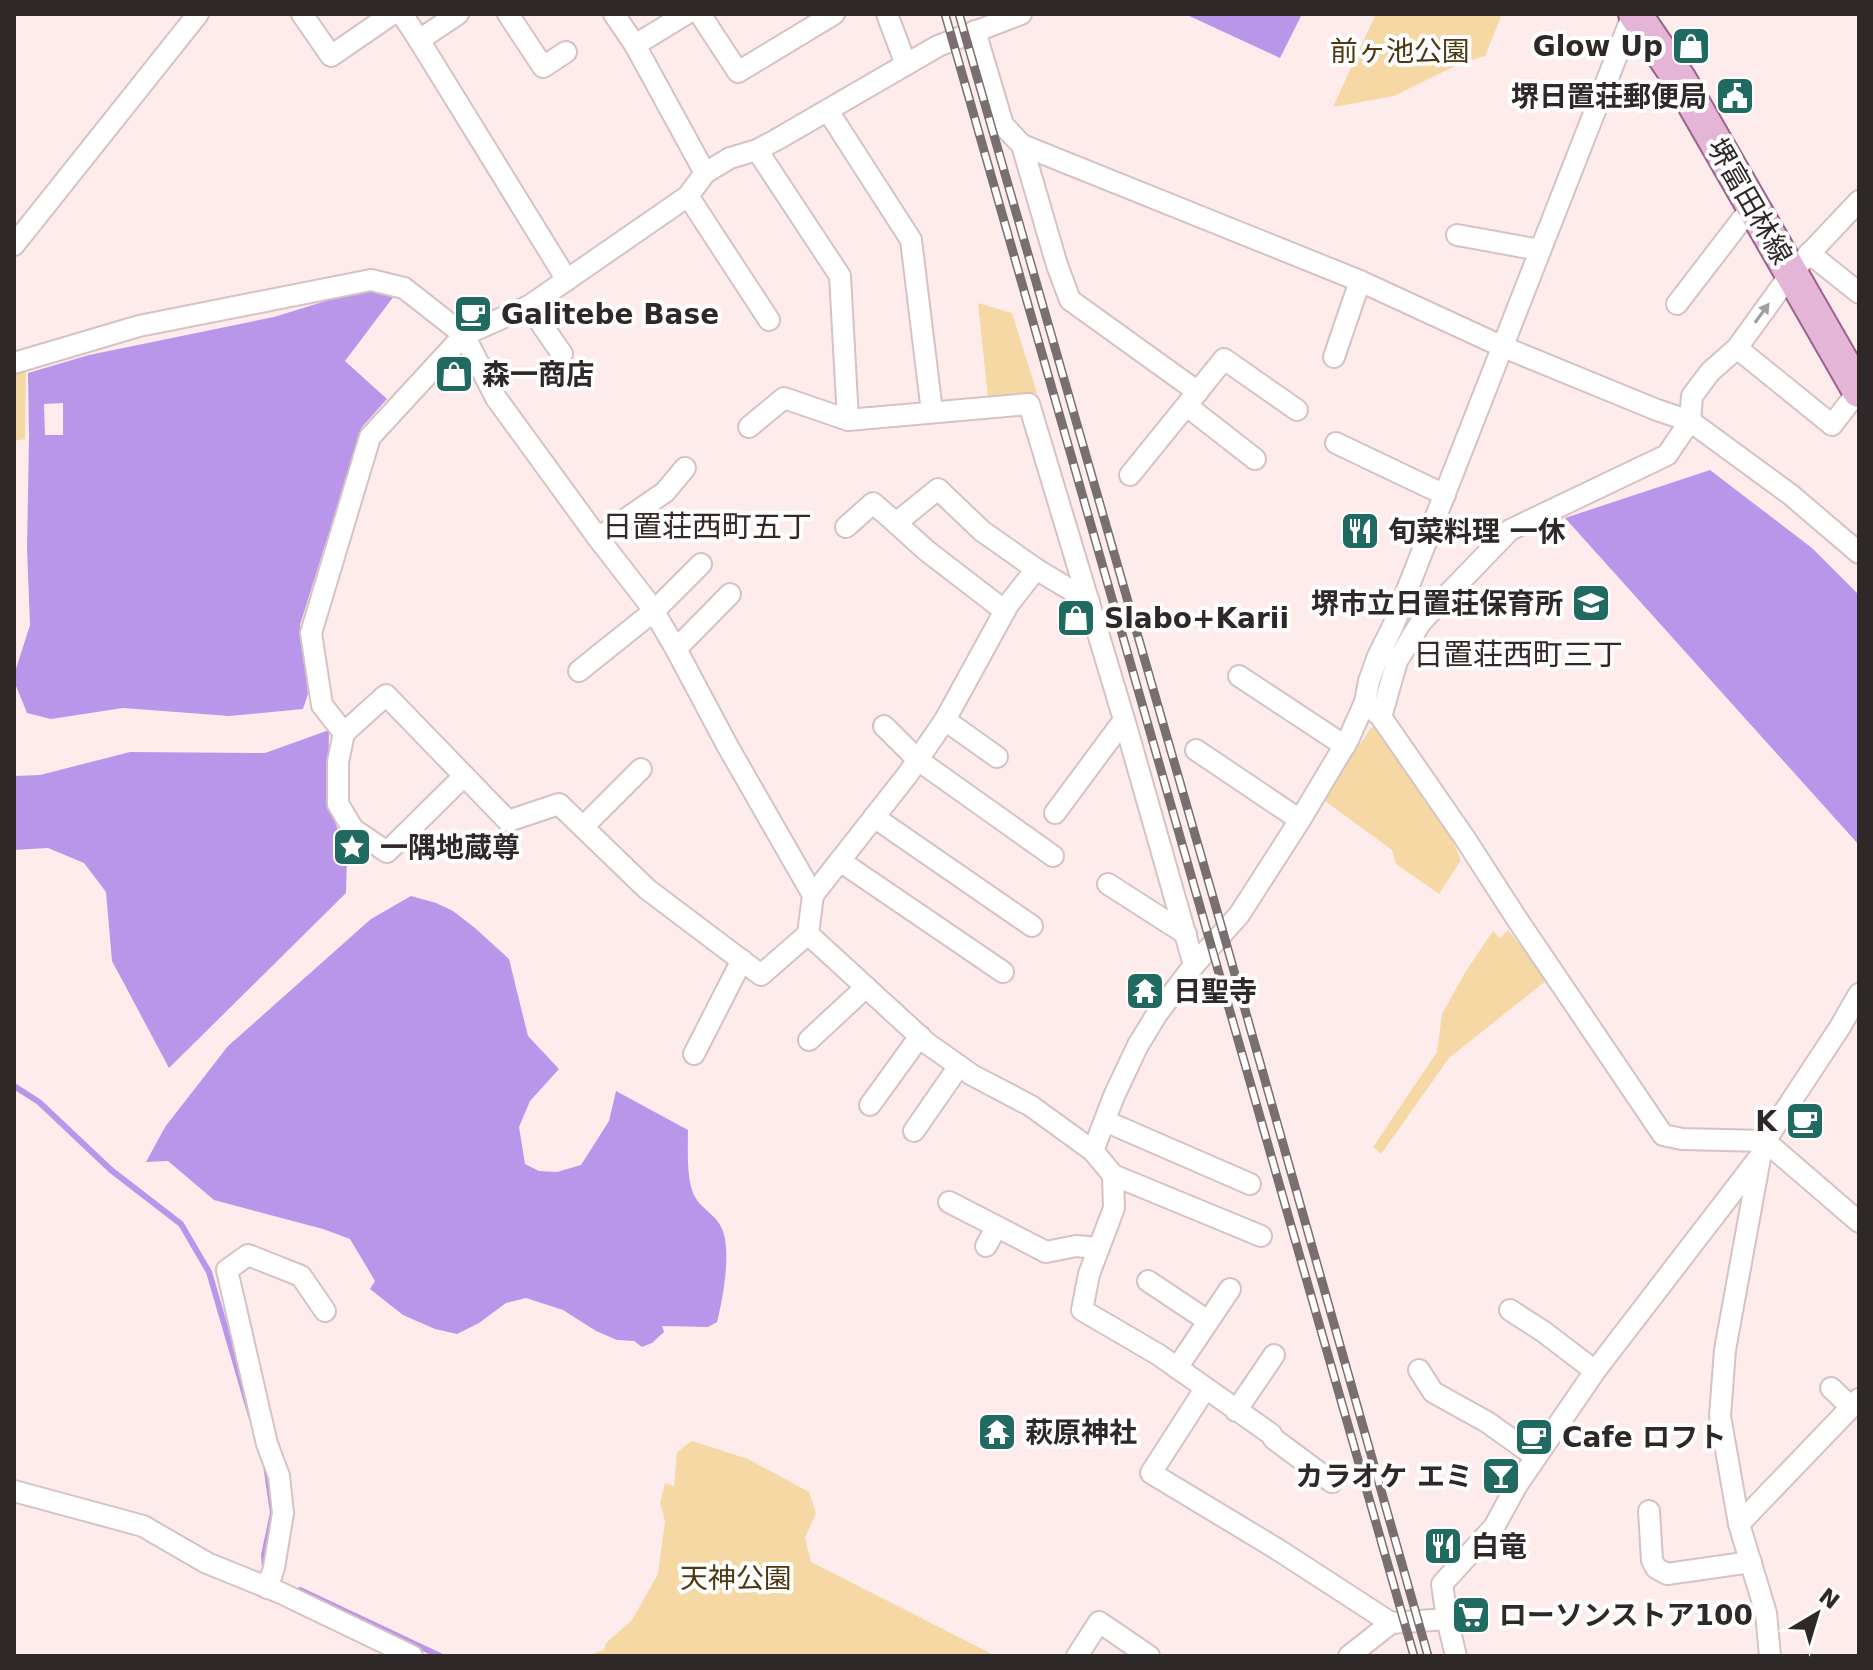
<svg xmlns="http://www.w3.org/2000/svg" width="1873" height="1670" font-family="'DejaVu Sans','Noto Sans JP',sans-serif">
<style>
.green{fill:#f5d8a4}
.water{fill:#ba96ea;fill-rule:evenodd}
.lines{fill:none;stroke-linecap:round;stroke-linejoin:round}
.stream{stroke:#ba96ea;stroke-width:6}
.minor-casing{stroke:#d6c2c3;stroke-width:24}
.primary-casing{stroke:#9a6389;stroke-width:36}
.minor{stroke:#fff;stroke-width:20}
.primary{stroke:#e5b5d7;stroke-width:32}
.rail-casing{stroke:#7a6f70;stroke-width:9}
.rail{stroke:#fefefe;stroke-width:6;stroke-dasharray:18;stroke-linecap:butt}
.oneway{fill:#a19e9e}
.labels{text-anchor:middle;stroke-width:8;stroke-linejoin:round;paint-order:stroke}
.poi-label{font-size:28px;font-weight:bold;fill:#2f2828;stroke:#fefefe;text-anchor:start}
.park-label{font-size:28px;fill:#4c3912;stroke:#fefefe}
.street-label{font-size:28px;fill:#2f2828;stroke:#fefefe}
.neighbourhood-label{font-size:30px;fill:#362728;stroke:#fefefe}
</style>
<rect width="100%" height="100%" fill="#feeced"/>
<!-- green -->
<g class="green">
<polygon points="1376,14 1502,14 1485,56 1461,63 1394,96 1333,107"/>
<polygon points="978,303 1012,313 1037,393 988,398"/>
<polygon points="26,367 25,439 14,441 14,371"/>
<polygon points="1380,726 1447,828 1461,860 1439,894 1396,864 1392,850 1325,801 1345,766 1371,728"/>
<polygon points="1508,930 1547,980 1449,1058 1381,1154 1373,1147 1437,1052 1442,1014 1466,971 1493,931 1500,938"/>
<polygon points="692,1441 748,1459 809,1492 816,1513 805,1538 811,1562 996,1656 586,1656 604,1650 606,1643 632,1620 658,1574 665,1521 660,1503 665,1483 674,1486 677,1452"/>
</g>
<!-- water -->
<g class="water">
<polygon points="1185,14 1302,14 1280,58"/>
<path d="M 374,286 L 394,296 L 345,361 L 387,399 L 362,427 L 300,625 L 308,694 L 303,709 L 229,716 L 123,708 L 51,719 L 27,713 L 14,681 L 14,675 L 30,625 L 27,549 L 29,436 L 28,373 L 89,355 L 274,317 ZM 63,403 L 63,435 L 45,435 L 44,404 Z"/>
<polygon points="1710,470 1812,548 1859,595 1859,845 1565,518"/>
<polygon points="329,730 328,802 347,855 346,893 169,1068 112,961 106,892 84,863 48,848 14,850 14,776 40,775 130,752 265,753"/>
<path d="M 411,896 L 436,903 L 453,911 L 475,928 L 509,959 L 528,1036 L 559,1069 L 530,1101 L 519,1127 L 525,1164 L 539,1171 L 557,1172 L 581,1165 L 609,1121 L 616,1091 L 688,1130 C 688,1148 686,1181 695,1197 C 701,1208 714,1214 720,1225 C 733,1245 723,1299 717,1322 L 708,1327 L 662,1326 L 664,1332 L 652,1343 L 642,1347 L 634,1341 L 617,1340 L 596,1331 L 563,1310 L 526,1298 L 506,1303 L 479,1323 L 457,1334 L 435,1329 L 403,1315 L 370,1289 L 375,1281 L 350,1239 L 323,1229 L 214,1200 L 168,1161 L 146,1162 L 165,1127 L 228,1046 L 371,919 Z"/>
</g>
<g class="lines">
<!-- stream -->
<g class="stream">
<polyline points="14,1086 39,1102 111,1170 181,1224 209,1272 251,1416"/>
<polyline points="265,1568 264,1555 273,1513 266,1465"/>
<polyline points="300,1590 440,1656"/>
</g>
<!-- minor casing -->
<g class="minor-casing">
<g id="minor">
<polyline points="302,14 331,56 392,14"/>
<polyline points="402,14 419,40 458,14"/>
<polyline points="508,14 543,67 566,52"/>
<polyline points="614,14 635,45 705,173"/>
<polyline points="700,14 738,72 834,14"/>
<polyline points="887,14 906,65"/>
<polyline points="975,31 1003,125 1022,145 1360,281 1501,346 1657,410 1690,421 1791,495 1859,553"/>
<polyline points="419,40 567,280"/>
<polyline points="635,45 686,14"/>
<polyline points="828,111 911,240 932,412"/>
<polyline points="1022,145 1057,265 1070,300 1198,392"/>
<polyline points="757,150 840,276 848,420"/>
<polyline points="688,196 769,320"/>
<polyline points="1457,235 1540,250"/>
<polyline points="14,245 198,14"/>
<polyline points="1809,253 1859,293"/>
<polyline points="1677,304 1753,205"/>
<polyline points="529,306 562,354"/>
<polyline points="1737,348 1832,425 1859,390"/>
<polyline points="1334,357 1360,281"/>
<polyline points="14,363 139,326 371,280 404,288 464,335 529,306 688,196 705,173 730,158 757,150 776,140 938,46 1021,14"/>
<polyline points="1187,406 1255,459"/>
<polyline points="749,427 784,398 848,420 1029,404 1126,726 1194,965"/>
<polyline points="1336,443 1445,495"/>
<polyline points="1130,475 1224,359 1297,410"/>
<polyline points="846,527 873,503 896,523"/>
<polyline points="598,538 665,492 685,468"/>
<polyline points="1005,611 927,551 896,523 938,489 982,531 1036,569"/>
<polyline points="676,649 730,594"/>
<polyline points="579,671 654,611 701,564"/>
<polyline points="1239,676 1345,746"/>
<polyline points="1365,702 1381,717 1464,837 1517,919 1663,1135 1682,1139 1765,1141 1859,1222"/>
<polyline points="1381,717 1397,661 1421,622 1510,530 1667,455 1690,421 1692,396 1710,372 1737,348 1792,272 1859,201"/>
<polyline points="945,720 997,757"/>
<polyline points="884,726 918,760 1053,856"/>
<polyline points="344,733 338,762 338,804 353,829 387,852 464,776"/>
<polyline points="1196,750 1300,820"/>
<polyline points="1055,813 1124,720"/>
<polyline points="874,817 1032,926"/>
<polyline points="583,827 641,769"/>
<polyline points="840,861 1003,972"/>
<polyline points="1108,884 1186,934"/>
<polyline points="813,895 908,774 945,720 1008,605 1036,569 1089,601"/>
<polyline points="808,934 761,975 647,889 559,804 508,821 386,695 344,733 322,705 311,633 370,437 464,335 496,398 598,538 650,605 676,649 727,745 813,895 808,934 928,1044 972,1075 1031,1106 1093,1151 1113,1175 1114,1208 1089,1274 1082,1310 1159,1355 1271,1434 1274,1439 1332,1482"/>
<polyline points="809,1040 866,987"/>
<polyline points="694,1054 742,960"/>
<polyline points="870,1105 920,1036"/>
<polyline points="1105,1121 1250,1184"/>
<polyline points="914,1131 959,1066"/>
<polyline points="1093,1151 1114,1096 1138,1045 1157,1014 1194,965 1239,915 1300,820 1349,738 1365,702 1369,681 1378,656 1393,626 1633,14"/>
<polyline points="1760,1158 1725,1350 1720,1416 1739,1524 1766,1613 1770,1656"/>
<polyline points="1113,1175 1261,1236"/>
<polyline points="949,1202 1046,1252 1076,1246 1099,1248"/>
<polyline points="986,1246 996,1228"/>
<polyline points="1148,1281 1208,1321"/>
<polyline points="1510,1310 1544,1332 1595,1371"/>
<polyline points="1177,1368 1230,1289"/>
<polyline points="1419,1370 1433,1392 1487,1422 1536,1457"/>
<polyline points="1831,1388 1851,1407"/>
<polyline points="1205,1389 1151,1473 1277,1549 1391,1623"/>
<polyline points="1236,1411 1274,1355"/>
<polyline points="14,1491 143,1526 207,1563 281,1593 412,1656"/>
<polyline points="1649,1511 1652,1560 1656,1568 1667,1574 1751,1562"/>
<polyline points="1739,1524 1859,1399"/>
<polyline points="267,1588 274,1568 283,1513 279,1476 267,1444 227,1270 248,1255 301,1276 325,1311"/>
<polyline points="1077,1656 1099,1622 1149,1656"/>
<polyline points="1349,1656 1391,1623 1447,1619"/>
<polyline points="1456,1656 1447,1619 1442,1584 1494,1527 1517,1485 1595,1371 1761,1155 1765,1141 1840,1027 1859,994"/>
</g>
</g>
<!-- primary casing -->
<g class="primary-casing">
<polyline id="primary" points="1635,14 1680,80 1859,391"/>
</g>
<!-- minor -->
<use href="#minor" class="minor"/>
<!-- primary -->
<use href="#primary" class="primary"/>
<!-- rail casing -->
<g class="rail-casing">
<g id="rail">
<polyline points="945,14 1414,1656"/>
<polyline points="959,14 1223,932 1428,1656"/>
</g>
</g>
<!-- rail -->
<use href="#rail" class="rail"/>
</g>
<!-- one-way arrows -->
<defs><path id="oneway-solid" d="M-6-.8H1V-3.2L6.5 0L1 3.2V.8H-6Z" transform="scale(2)"/></defs>
<use class="oneway" href="#oneway-solid" transform="translate(1762 313) rotate(-54)"/>
<!-- icons -->
<defs>
<g id="shop-square" transform="scale(2)"><rect x="-9" y="-9" width="18" height="18" rx="4" fill="#206a62" stroke="#fefefe"/><path d="M-5-2.5h2.3a2.7 3.5 0 0 1 5.4 0H5L5.5 6h-11ZM-1.5-2.5h3a1.5 2.3 0 0 0-3 0Z" fill="#fff"/></g>
<g id="civic-square" transform="scale(2)"><rect x="-9" y="-9" width="18" height="18" rx="4" fill="#206a62" stroke="#fefefe"/><path d="M-.6-6.5H3V-4.5H.6V-3L4-1V1h2V6H-6V1h2V-1L-.6-3ZM-1.2 2.5V6h2.4V2.5Z" fill="#fff"/></g>
<g id="cafe-square" transform="scale(2)"><rect x="-9" y="-9" width="18" height="18" rx="4" fill="#206a62" stroke="#fefefe"/><path d="M-5.5-4.5H6V0H3Q3 3.5 0 3.5H-2.5Q-5.5 3.5-5.5 0ZM3-3.2v2h1.7v-2ZM-6 4.5H4V6H-6Z" fill="#fff"/></g>
<g id="restaurant-square" transform="scale(2)"><rect x="-9" y="-9" width="18" height="18" rx="4" fill="#206a62" stroke="#fefefe"/><path d="M-5-6h1v4h1v-4h1v4h1v-4h1v5L-1.5 .5V6h-2V.5L-5-1ZM5-6V6H3V1.5H1.5Q1.5-4 5-6Z" fill="#fff"/></g>
<g id="school-square" transform="scale(2)"><rect x="-9" y="-9" width="18" height="18" rx="4" fill="#206a62" stroke="#fefefe"/><path d="M0-5L7-2L0 1L-7-2ZM-4 1L0 2.5L4 1V4Q0 6-4 4Z" fill="#fff"/></g>
<g id="sight-square" transform="scale(2)"><rect x="-9" y="-9" width="18" height="18" rx="4" fill="#206a62" stroke="#fefefe"/><path d="M0-6L1.8-2.2L6-1.7L2.9 1.2L3.7 5.4L0 3.3L-3.7 5.4L-2.9 1.2L-6-1.7L-1.8-2.2Z" fill="#fff"/></g>
<g id="temple-square" transform="scale(2)"><rect x="-9" y="-9" width="18" height="18" rx="4" fill="#206a62" stroke="#fefefe"/><path d="M0-6L5-2H3V0L6.5 2.5H4V6H1.5V3h-3V6H-4V2.5H-6.5L-3 0V-2H-5Z" fill="#fff"/></g>
<g id="bar-square" transform="scale(2)"><rect x="-9" y="-9" width="18" height="18" rx="4" fill="#206a62" stroke="#fefefe"/><path d="M-6-5H6L.8 .8V4.5H3.5V6h-7V4.5H-.8V.8Z" fill="#fff"/></g>
<g id="supermarket-square" transform="scale(2)"><rect x="-9" y="-9" width="18" height="18" rx="4" fill="#206a62" stroke="#fefefe"/><path d="M-6-5.5h2.5l.6 2H6L4.5 2H-2.5L-4.4-4H-6ZM-1.5 3.2a1.3 1.3 0 1 0 .1 0ZM3 3.2a1.3 1.3 0 1 0 .1 0Z" fill="#fff"/></g>
</defs>
<g fill-rule="evenodd">
<use href="#shop-square" x="1691" y="46"/>
<use href="#civic-square" x="1735" y="96"/>
<use href="#cafe-square" x="473" y="314"/>
<use href="#shop-square" x="454" y="374"/>
<use href="#restaurant-square" x="1360" y="531"/>
<use href="#school-square" x="1591" y="603"/>
<use href="#shop-square" x="1076" y="618"/>
<use href="#sight-square" x="352" y="847"/>
<use href="#temple-square" x="1145" y="991"/>
<use href="#cafe-square" x="1805" y="1121"/>
<use href="#temple-square" x="997" y="1432"/>
<use href="#cafe-square" x="1534" y="1437"/>
<use href="#bar-square" x="1501" y="1476"/>
<use href="#restaurant-square" x="1443" y="1546"/>
<use href="#supermarket-square" x="1471" y="1615"/>
</g>
<g class="labels">
<!-- poi labels -->
<g class="poi-label">
<text x="1663" y="56" text-anchor="end">Glow Up</text>
<text x="1707" y="106" text-anchor="end">堺日置荘郵便局</text>
<text x="501" y="324">Galitebe Base</text>
<text x="482" y="384">森一商店</text>
<text x="1388" y="541">旬菜料理 一休</text>
<text x="1563" y="613" text-anchor="end">堺市立日置荘保育所</text>
<text x="1104" y="628">Slabo+Karii</text>
<text x="380" y="857">一隅地蔵尊</text>
<text x="1173" y="1001">日聖寺</text>
<text x="1777" y="1131" text-anchor="end">K</text>
<text x="1025" y="1442">萩原神社</text>
<text x="1562" y="1447">Cafe ロフト</text>
<text x="1473" y="1486" text-anchor="end">カラオケ エミ</text>
<text x="1471" y="1556">白竜</text>
<text x="1499" y="1625">ローソンストア100</text>
</g>
<!-- park labels -->
<g class="park-label">
<text x="1400" y="61">前ヶ池公園</text>
<text x="736" y="1588">天神公園</text>
</g>
<!-- street labels -->
<g class="street-label">
<text transform="translate(1750 201) rotate(60)" y="10">堺富田林線</text>
</g>
<!-- neighbourhood labels -->
<g class="neighbourhood-label">
<text x="707" y="537">日置荘西町五丁</text>
<text x="1518" y="665">日置荘西町三丁</text>
</g>
</g>
<!-- border -->
<rect width="1873" height="1670" fill="none" stroke="#2f2828" stroke-width="32"/>
<!-- north arrow -->
<g transform="translate(1817 1614) rotate(38)" stroke="#fefefe" stroke-width="6" paint-order="stroke">
<path d="M0-6L14 30L0 20L-14 30Z" fill="#2f2828"/>
<text y="-12" font-size="22" font-weight="bold" text-anchor="middle" fill="#2f2828">N</text>
</g>
</svg>
